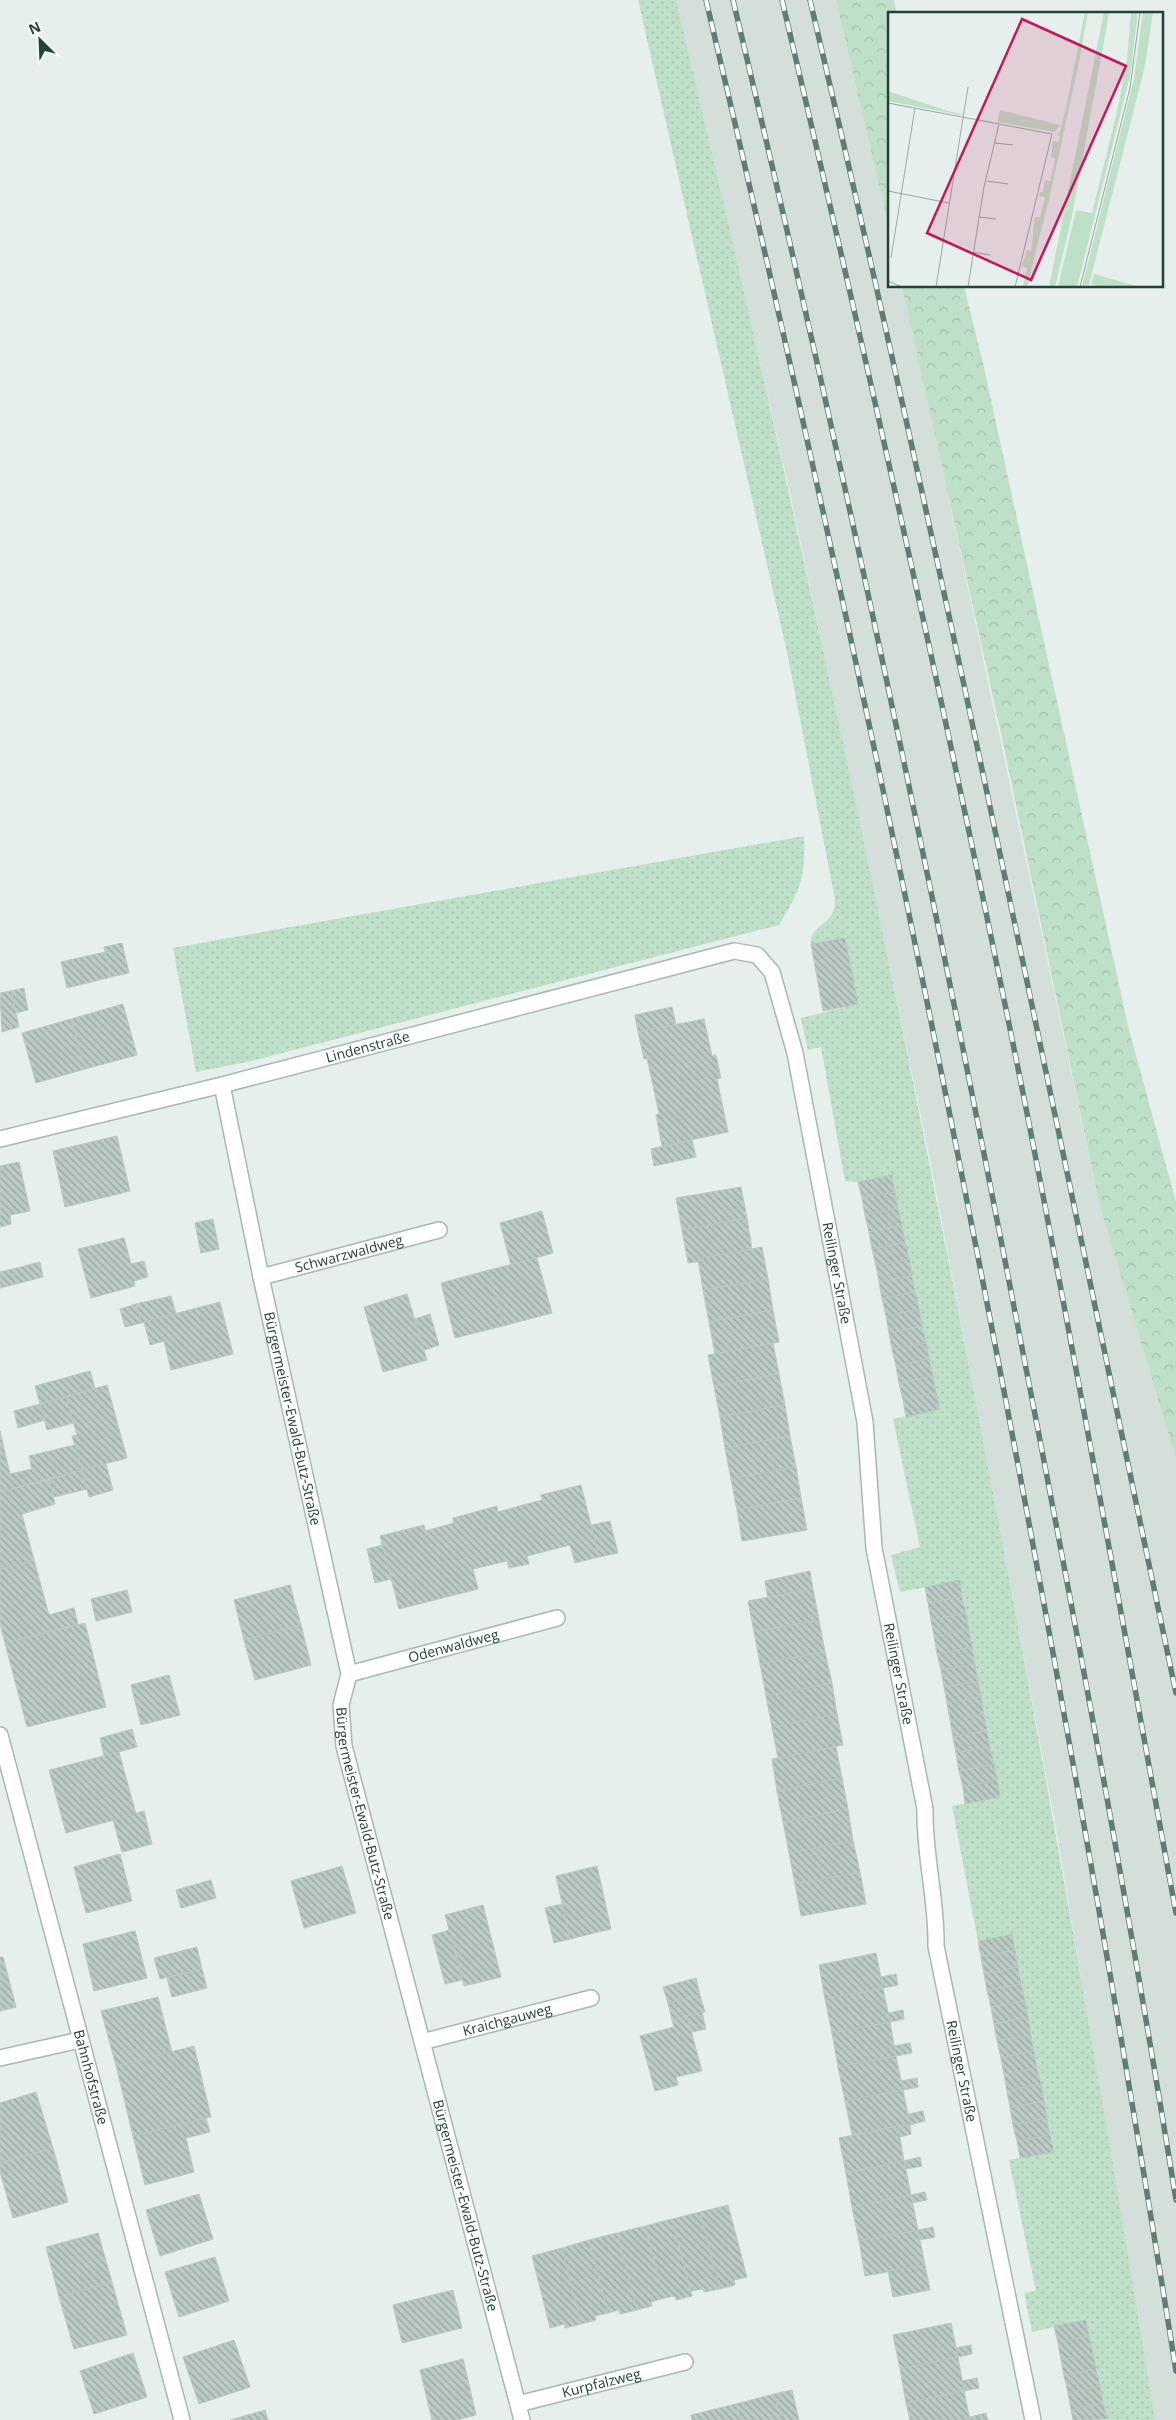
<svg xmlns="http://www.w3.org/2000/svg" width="1176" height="2420" font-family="'Open Sans',sans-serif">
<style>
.built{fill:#d4dfda}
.grass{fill:url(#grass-dots)}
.forest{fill:url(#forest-crowns)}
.building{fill:url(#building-back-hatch);stroke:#b8c9c2}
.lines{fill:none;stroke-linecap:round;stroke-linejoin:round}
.minor-casing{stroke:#a8b8b2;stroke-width:18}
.minor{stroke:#fff;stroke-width:15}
.rail-casing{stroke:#5f7d75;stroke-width:5.5}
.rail{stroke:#f7fbf9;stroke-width:4;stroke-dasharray:11;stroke-linecap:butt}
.labels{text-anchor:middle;stroke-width:4;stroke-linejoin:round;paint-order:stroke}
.street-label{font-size:14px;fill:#24423a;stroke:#f7fbf9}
.inset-road{fill:none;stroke:#98aaa4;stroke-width:1}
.view{fill:#c2185b;fill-opacity:0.15;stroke:#c2185b;stroke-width:2.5}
.inset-edge{fill:none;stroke:#24423a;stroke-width:2.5}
</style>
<defs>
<pattern id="grass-dots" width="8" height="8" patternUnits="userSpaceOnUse" patternTransform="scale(1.25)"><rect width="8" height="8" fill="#bfe0c8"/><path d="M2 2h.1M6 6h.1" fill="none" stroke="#a4c1ad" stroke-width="1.8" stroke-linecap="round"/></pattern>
<pattern id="forest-crowns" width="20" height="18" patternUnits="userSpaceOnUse" patternTransform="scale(1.25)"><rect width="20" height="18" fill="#bfe0c8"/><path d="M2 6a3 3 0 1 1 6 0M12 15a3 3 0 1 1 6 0" fill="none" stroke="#a4c1ad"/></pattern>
<pattern id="building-back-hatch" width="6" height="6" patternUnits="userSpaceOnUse" patternTransform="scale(1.25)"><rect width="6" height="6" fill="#bbcac4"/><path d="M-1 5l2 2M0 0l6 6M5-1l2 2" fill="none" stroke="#98a6a0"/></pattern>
</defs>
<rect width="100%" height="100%" fill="#e6efeb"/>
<!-- built -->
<polygon class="built" points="676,0 836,0 890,233 890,286 902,286 927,396 1100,1207 1176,1459 1176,2420 1155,2420 1056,1828 931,1164 791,497"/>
<!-- grass -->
<g class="grass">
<path d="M 638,0 L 676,0 C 866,800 1024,1608 1155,2420 L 1107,2420 L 1086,2320 L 1032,2332 L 1024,2293 L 1036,2291 L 1009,2160 L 1054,2151 L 1012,1934 L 978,1941 L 952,1806 L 1000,1797 L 960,1581 L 900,1592 L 891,1555 L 920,1547 L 893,1419 L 939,1409 L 892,1176 L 858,1182 L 845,1181 L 821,1047 L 808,1050 L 801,1018 L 858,1004 L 845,938 L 811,944 C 809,927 830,925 834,909 C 836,904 834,895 833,889 L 787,652 Z"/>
<path d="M 804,836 C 805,880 801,888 779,925 L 247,1062 L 196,1072 L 173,948 Z"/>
</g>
<!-- forest -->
<g class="forest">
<polygon points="836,0 894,0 897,14 890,14 890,233"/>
<polygon points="902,286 964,286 982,359 1129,1030 1176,1202 1176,1459 1100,1207 1001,733"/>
</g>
<!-- building -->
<g class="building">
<polygon points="845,938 858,1004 823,1011 811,944"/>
<polygon points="122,943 129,973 111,977 104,947"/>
<polygon points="105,952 111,977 67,988 61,962"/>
<polygon points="24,988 28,1010 16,1013 11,991"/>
<polygon points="11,991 19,1027 2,1032 0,993"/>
<polygon points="123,1004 137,1055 85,1069 71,1019"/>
<polygon points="672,1007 676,1025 638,1032 635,1015"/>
<polygon points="71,1019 85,1069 36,1083 22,1033"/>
<polygon points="704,1019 712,1056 716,1055 721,1078 717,1079 728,1132 662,1146 656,1115 659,1114 647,1058 644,1059 638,1032"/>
<polygon points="117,1136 130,1191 65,1207 53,1151"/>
<polygon points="692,1140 696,1157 654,1166 651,1149"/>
<polygon points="19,1162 30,1211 10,1215 11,1224 0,1227 0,1166"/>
<polygon points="892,1175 895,1192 862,1198 858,1182"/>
<polygon points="741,1187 747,1218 682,1230 676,1198"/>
<polygon points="895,1192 898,1208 865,1215 862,1198"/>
<polygon points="898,1208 902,1225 869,1232 865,1215"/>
<polygon points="542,1211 553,1253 511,1265 500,1223"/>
<polygon points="747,1218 752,1249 698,1259 698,1262 688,1263 682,1230"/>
<polygon points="213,1219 219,1249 201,1253 195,1223"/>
<polygon points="902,1225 905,1242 872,1249 869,1232"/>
<polygon points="124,1238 131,1264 144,1261 148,1277 134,1281 135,1286 91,1298 78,1249"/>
<polygon points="905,1242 909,1259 876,1266 872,1249"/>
<polygon points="762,1247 768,1279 703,1290 698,1259"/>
<polygon points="537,1258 552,1313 503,1326 489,1270"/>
<polygon points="909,1259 912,1276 879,1282 876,1266"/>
<polygon points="40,1262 43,1277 16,1284 13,1269"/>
<polygon points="13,1269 16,1284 0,1288 0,1272"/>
<polygon points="489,1270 503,1326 455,1338 441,1283"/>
<polygon points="912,1276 915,1292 882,1299 879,1282"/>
<polygon points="768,1279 773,1310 709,1322 703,1290"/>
<polygon points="915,1292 919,1309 886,1316 882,1299"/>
<polygon points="407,1294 427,1360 383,1372 364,1307"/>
<polygon points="171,1296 176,1314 141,1323 136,1304"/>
<polygon points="220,1302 233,1354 171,1370 164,1341 150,1345 144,1322"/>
<polygon points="136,1304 141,1323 125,1327 120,1309"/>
<polygon points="919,1309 922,1326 889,1333 886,1316"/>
<polygon points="773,1310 779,1342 715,1354 709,1322"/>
<polygon points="430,1314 439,1345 424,1350 415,1319"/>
<polygon points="922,1326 926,1343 892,1349 889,1333"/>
<polygon points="773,1343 779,1374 714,1386 708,1355"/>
<polygon points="926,1343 929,1359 896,1366 892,1349"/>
<polygon points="929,1359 933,1376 899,1383 896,1366"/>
<polygon points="90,1371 95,1388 40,1404 35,1386"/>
<polygon points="779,1374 785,1405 720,1417 714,1386"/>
<polygon points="933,1376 936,1393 903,1400 899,1383"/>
<polygon points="107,1385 127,1458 82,1470 72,1436 77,1435 66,1397"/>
<polygon points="936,1393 940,1409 906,1417 903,1400"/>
<polygon points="66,1397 73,1423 47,1430 40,1404"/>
<polygon points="40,1404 45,1420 18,1428 14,1411"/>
<polygon points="785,1405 790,1436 725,1448 720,1417"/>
<polygon points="0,1431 10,1474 32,1469 29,1456 75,1445 82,1470 0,1492"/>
<polygon points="790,1436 796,1467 731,1479 725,1448"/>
<polygon points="106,1464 113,1490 89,1497 82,1470"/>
<polygon points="796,1467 801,1498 737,1510 731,1479"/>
<polygon points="82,1470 87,1489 54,1497 49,1480"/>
<polygon points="49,1480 55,1504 22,1514 34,1560 0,1569 0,1492"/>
<polygon points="581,1485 599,1557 575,1563 570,1545 527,1556 529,1564 509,1568 507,1561 473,1569 478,1589 399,1609 380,1536 424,1525 425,1531 454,1523 453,1518 497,1506 498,1512 542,1500 541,1495"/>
<polygon points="801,1498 807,1530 742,1541 737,1510"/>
<polygon points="610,1521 618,1553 599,1557 591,1525"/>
<polygon points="383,1545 391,1579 375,1583 367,1549"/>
<polygon points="34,1560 49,1615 74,1608 78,1624 5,1643 0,1624 0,1569"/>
<polygon points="810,1571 813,1589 768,1598 765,1581"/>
<polygon points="960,1580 962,1597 928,1603 925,1587"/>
<polygon points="290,1585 301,1625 244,1640 234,1600"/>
<polygon points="813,1589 819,1620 754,1632 748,1601"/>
<polygon points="127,1590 132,1612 96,1621 91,1599"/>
<polygon points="962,1597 966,1613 931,1620 928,1603"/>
<polygon points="966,1613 969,1630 934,1636 931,1620"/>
<polygon points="819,1620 825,1652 760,1664 754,1632"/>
<polygon points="85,1623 106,1707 27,1727 5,1643"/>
<polygon points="301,1625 311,1665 255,1680 244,1640"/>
<polygon points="969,1630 972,1647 937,1654 934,1636"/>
<polygon points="972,1647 975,1664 941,1670 937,1654"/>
<polygon points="825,1652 832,1683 766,1696 760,1664"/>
<polygon points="975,1664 978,1681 944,1687 941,1670"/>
<polygon points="169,1675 180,1715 141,1725 131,1685"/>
<polygon points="978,1681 981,1697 947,1703 944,1687"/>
<polygon points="832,1683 837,1714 772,1727 766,1696"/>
<polygon points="981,1697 984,1714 950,1720 947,1703"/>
<polygon points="837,1714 843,1745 778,1758 772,1727"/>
<polygon points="984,1714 987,1730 953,1737 950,1720"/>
<polygon points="132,1729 137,1747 104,1756 100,1738"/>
<polygon points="987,1730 990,1747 956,1753 953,1737"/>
<polygon points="836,1747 842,1778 777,1791 772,1759"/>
<polygon points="990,1747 994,1764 959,1771 956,1753"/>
<polygon points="119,1752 136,1814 66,1833 49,1770"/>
<polygon points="994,1764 997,1780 963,1787 959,1771"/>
<polygon points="842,1778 848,1809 783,1822 777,1791"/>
<polygon points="997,1780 1000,1797 965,1804 963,1787"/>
<polygon points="848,1809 853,1841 789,1853 783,1822"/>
<polygon points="144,1811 152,1844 122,1852 113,1820"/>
<polygon points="853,1841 860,1872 795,1884 789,1853"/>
<polygon points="120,1854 132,1901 86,1913 74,1867"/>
<polygon points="342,1866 356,1913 304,1928 291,1881"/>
<polygon points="597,1866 611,1929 570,1939 556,1876"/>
<polygon points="860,1872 866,1904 801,1916 795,1884"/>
<polygon points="211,1880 216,1898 181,1908 176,1890"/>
<polygon points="562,1904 570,1939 554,1943 545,1908"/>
<polygon points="483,1905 501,1977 464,1986 445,1915"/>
<polygon points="450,1930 462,1980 445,1984 432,1935"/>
<polygon points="135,1931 147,1978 94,1991 83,1944"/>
<polygon points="1012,1934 1015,1950 981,1957 978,1941"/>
<polygon points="197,1947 202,1969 160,1979 154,1958"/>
<polygon points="1015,1950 1018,1967 984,1974 981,1957"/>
<polygon points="876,1953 883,1988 825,1999 819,1965"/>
<polygon points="0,1957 3,1957 16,2007 0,2011"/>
<polygon points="1018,1967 1021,1984 987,1990 984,1974"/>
<polygon points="202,1969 207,1988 172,1997 167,1978"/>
<polygon points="896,1974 898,1985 883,1988 881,1977"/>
<polygon points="696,1978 700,1995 668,2003 663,1987"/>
<polygon points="1021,1984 1025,2001 991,2007 987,1990"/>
<polygon points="883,1988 890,2022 832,2033 825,1999"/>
<polygon points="700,1995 705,2012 672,2020 668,2003"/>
<polygon points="158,1997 172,2052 116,2066 101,2011"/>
<polygon points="1025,2001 1028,2017 994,2024 991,2007"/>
<polygon points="903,2010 904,2019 890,2022 888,2013"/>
<polygon points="702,2012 706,2029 692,2032 687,2016"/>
<polygon points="687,2016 702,2071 676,2077 678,2085 655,2091 640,2036 674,2027 672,2020"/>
<polygon points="1028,2017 1031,2035 997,2041 994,2024"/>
<polygon points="890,2022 896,2056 838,2067 832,2033"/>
<polygon points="1031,2035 1034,2051 1001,2058 997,2041"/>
<polygon points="910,2043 912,2053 896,2056 894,2046"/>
<polygon points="194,2046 211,2117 133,2136 116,2066"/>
<polygon points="1034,2051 1037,2068 1004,2074 1001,2058"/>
<polygon points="896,2056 903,2090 845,2101 838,2067"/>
<polygon points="1037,2068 1041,2084 1007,2091 1004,2074"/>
<polygon points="917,2078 918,2087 903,2090 901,2081"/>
<polygon points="1041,2084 1044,2101 1010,2108 1007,2091"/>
<polygon points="903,2090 910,2125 852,2135 845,2101"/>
<polygon points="36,2092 53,2148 0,2163 0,2103"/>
<polygon points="1044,2101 1047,2118 1013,2125 1010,2108"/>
<polygon points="923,2111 925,2121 910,2125 908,2114"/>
<polygon points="206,2118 210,2132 186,2138 194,2172 145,2185 133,2136"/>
<polygon points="1047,2118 1050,2135 1017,2141 1013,2125"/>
<polygon points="910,2125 911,2134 900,2137 898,2126"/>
<polygon points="898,2126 904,2161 846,2173 839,2138"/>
<polygon points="1050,2135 1054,2152 1020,2158 1017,2141"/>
<polygon points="53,2148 68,2202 13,2218 0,2172 0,2163"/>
<polygon points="920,2157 922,2166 906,2169 904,2161"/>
<polygon points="904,2161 911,2195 852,2207 846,2173"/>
<polygon points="925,2192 927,2200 912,2203 911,2195"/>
<polygon points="199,2194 213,2239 160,2256 146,2210"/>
<polygon points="911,2195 918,2230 859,2241 852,2207"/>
<polygon points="728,2205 747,2277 734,2280 735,2285 720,2289 700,2212"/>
<polygon points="700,2212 720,2289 704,2292 703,2289 691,2291 672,2219"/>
<polygon points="672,2219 692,2296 676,2300 675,2296 664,2298 645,2226"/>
<polygon points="645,2226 664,2298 651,2302 652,2306 637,2310 617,2233"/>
<polygon points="933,2227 935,2237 919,2240 918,2230"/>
<polygon points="918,2230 925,2265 865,2276 859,2241"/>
<polygon points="98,2233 112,2282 59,2297 46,2247"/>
<polygon points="617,2233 637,2310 620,2314 619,2310 608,2313 589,2240"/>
<polygon points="589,2240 608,2313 595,2316 596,2320 581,2324 562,2248"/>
<polygon points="562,2248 581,2324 565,2328 564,2324 550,2328 532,2256"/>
<polygon points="215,2257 229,2301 179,2317 165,2272"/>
<polygon points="925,2265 930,2290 893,2297 888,2271"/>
<polygon points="112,2282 127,2335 74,2349 59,2297"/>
<polygon points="453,2290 462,2328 402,2343 393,2305"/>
<polygon points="1086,2320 1089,2336 1058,2343 1054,2326"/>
<polygon points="951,2323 958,2357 900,2369 893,2335"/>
<polygon points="1089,2336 1093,2353 1061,2360 1058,2343"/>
<polygon points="234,2340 250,2387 199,2404 183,2357"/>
<polygon points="971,2345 972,2354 958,2357 956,2348"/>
<polygon points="133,2353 147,2397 94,2414 80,2371"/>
<polygon points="1093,2353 1096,2369 1064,2376 1061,2360"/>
<polygon points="958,2357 964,2391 906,2403 900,2369"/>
<polygon points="463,2359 476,2415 457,2420 432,2420 420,2370"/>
<polygon points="1096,2369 1100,2386 1068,2393 1064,2376"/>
<polygon points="977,2378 979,2388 964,2391 962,2381"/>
<polygon points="1100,2386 1103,2403 1071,2410 1068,2393"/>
<polygon points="792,2390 799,2420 781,2420 774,2394"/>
<polygon points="964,2391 970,2420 910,2420 906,2403"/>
<polygon points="774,2394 781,2420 741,2420 736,2404"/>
<polygon points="1103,2403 1107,2419 1073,2420 1071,2410"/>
<polygon points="736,2404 741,2420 692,2420 691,2415"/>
<polygon points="265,2410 268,2420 230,2420"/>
<polygon points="986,2413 988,2420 970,2420 970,2417"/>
</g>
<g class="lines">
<!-- minor casing -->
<g class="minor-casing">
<g id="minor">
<path id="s1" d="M 222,1085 L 261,1277 L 349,1674 L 341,1705 L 344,1746 L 522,2420"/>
<path id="s2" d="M 0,1139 L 222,1085 L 734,951 L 757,955 L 772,972 L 795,1053 L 865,1422 L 874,1548 L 925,1809 C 924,1855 937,1900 936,1946 L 1033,2420"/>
<path id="s3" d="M 261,1277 L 439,1230"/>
<path id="s4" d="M 349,1674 L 557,1618"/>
<path id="s5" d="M 0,1735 L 182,2420"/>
<path id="s6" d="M 422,2042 L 591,1998"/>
<polyline points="0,2058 80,2040"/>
<path id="s7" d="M 518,2404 L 685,2362"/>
</g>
</g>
<!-- minor -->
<use href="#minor" class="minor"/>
<!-- rail casing -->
<g class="rail-casing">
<g id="rail">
<path d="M 706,0 C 892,784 1049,1576 1176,2371"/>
<path d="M 733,0 C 837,435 930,873 1015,1312 C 1073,1607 1128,1903 1176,2200"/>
<path d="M 782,0 C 867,360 948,721 1021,1083 C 1076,1359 1125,1636 1176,1913"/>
<path d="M 810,0 C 943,562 1057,1128 1176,1693"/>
</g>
</g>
<!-- rail -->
<use href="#rail" class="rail"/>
</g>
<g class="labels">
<!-- street labels -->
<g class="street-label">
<text dy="5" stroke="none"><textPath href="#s2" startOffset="379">Lindenstraße</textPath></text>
<text dy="5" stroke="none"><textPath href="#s3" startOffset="91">Schwarzwaldweg</textPath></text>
<text dy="5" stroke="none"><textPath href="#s2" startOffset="1112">Reilinger Straße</textPath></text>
<text dy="5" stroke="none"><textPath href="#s1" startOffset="341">Bürgermeister-Ewald-Butz-Straße</textPath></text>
<text dy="5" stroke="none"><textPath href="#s4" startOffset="108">Odenwaldweg</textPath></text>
<text dy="5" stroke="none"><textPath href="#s2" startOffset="1518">Reilinger Straße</textPath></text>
<text dy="5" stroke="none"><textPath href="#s1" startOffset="746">Bürgermeister-Ewald-Butz-Straße</textPath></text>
<text dy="5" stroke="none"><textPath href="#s6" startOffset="88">Kraichgauweg</textPath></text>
<text dy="5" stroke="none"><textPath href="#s2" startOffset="1921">Reilinger Straße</textPath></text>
<text dy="5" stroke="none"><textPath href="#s5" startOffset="354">Bahnhofstraße</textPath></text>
<text dy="5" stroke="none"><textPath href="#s1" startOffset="1151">Bürgermeister-Ewald-Butz-Straße</textPath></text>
<text dy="5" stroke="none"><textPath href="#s7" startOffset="86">Kurpfalzweg</textPath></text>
</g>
</g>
<!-- overview -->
<g transform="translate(888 12)">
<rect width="275" height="275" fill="#e6efeb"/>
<path d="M 197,0 L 200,0 L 191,50 L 163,179 L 139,275 L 129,275 L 135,274 L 139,256 L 134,254 L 135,250 L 139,238 L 143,239 L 147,205 L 152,205 L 157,185 L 151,184 L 152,180 L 155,180 L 157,168 L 162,169 L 167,147 L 163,145 L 165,129 L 171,130 L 172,124 L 169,123 L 172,120 L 178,96 ZM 243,0 L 249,0 L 249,7 L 242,64 L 189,275 L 170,275 L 188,198 L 204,201 L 230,95 L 239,48 ZM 255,0 L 265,0 L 257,54 L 201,273 L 194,275 L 246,66 ZM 0,79 L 60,99 L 74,102 L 72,103 L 0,89 ZM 112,98 L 172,113 L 167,120 L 109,110 Z" fill="#bfe0c8"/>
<path d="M 216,0 L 221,0 L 219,13 L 184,204 L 167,275 L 161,275 Z" fill="#bfe0c8"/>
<path d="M 206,262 L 252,275 L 213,275 L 203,272 Z" fill="#bfe0c8"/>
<path class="inset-road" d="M 0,91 L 164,122 L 127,275M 107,131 L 125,133M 99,169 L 120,172M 0,179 L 61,191M 91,205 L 108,207M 85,240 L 102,243M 3,246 L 27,96M 0,269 L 14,275M 48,275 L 80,75M 80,275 L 96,175 L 111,112M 192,275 L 242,76 L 252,0"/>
<path class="view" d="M 134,7 L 238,54 L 143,268 L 39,221 Z"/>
<rect width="275" height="275" class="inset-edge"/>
</g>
<!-- north arrow -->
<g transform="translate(40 40) rotate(336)" stroke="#f7fbf9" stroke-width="4" paint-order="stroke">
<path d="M0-4L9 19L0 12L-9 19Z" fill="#24423a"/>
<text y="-8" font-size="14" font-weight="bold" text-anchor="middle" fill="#24423a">N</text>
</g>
</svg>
